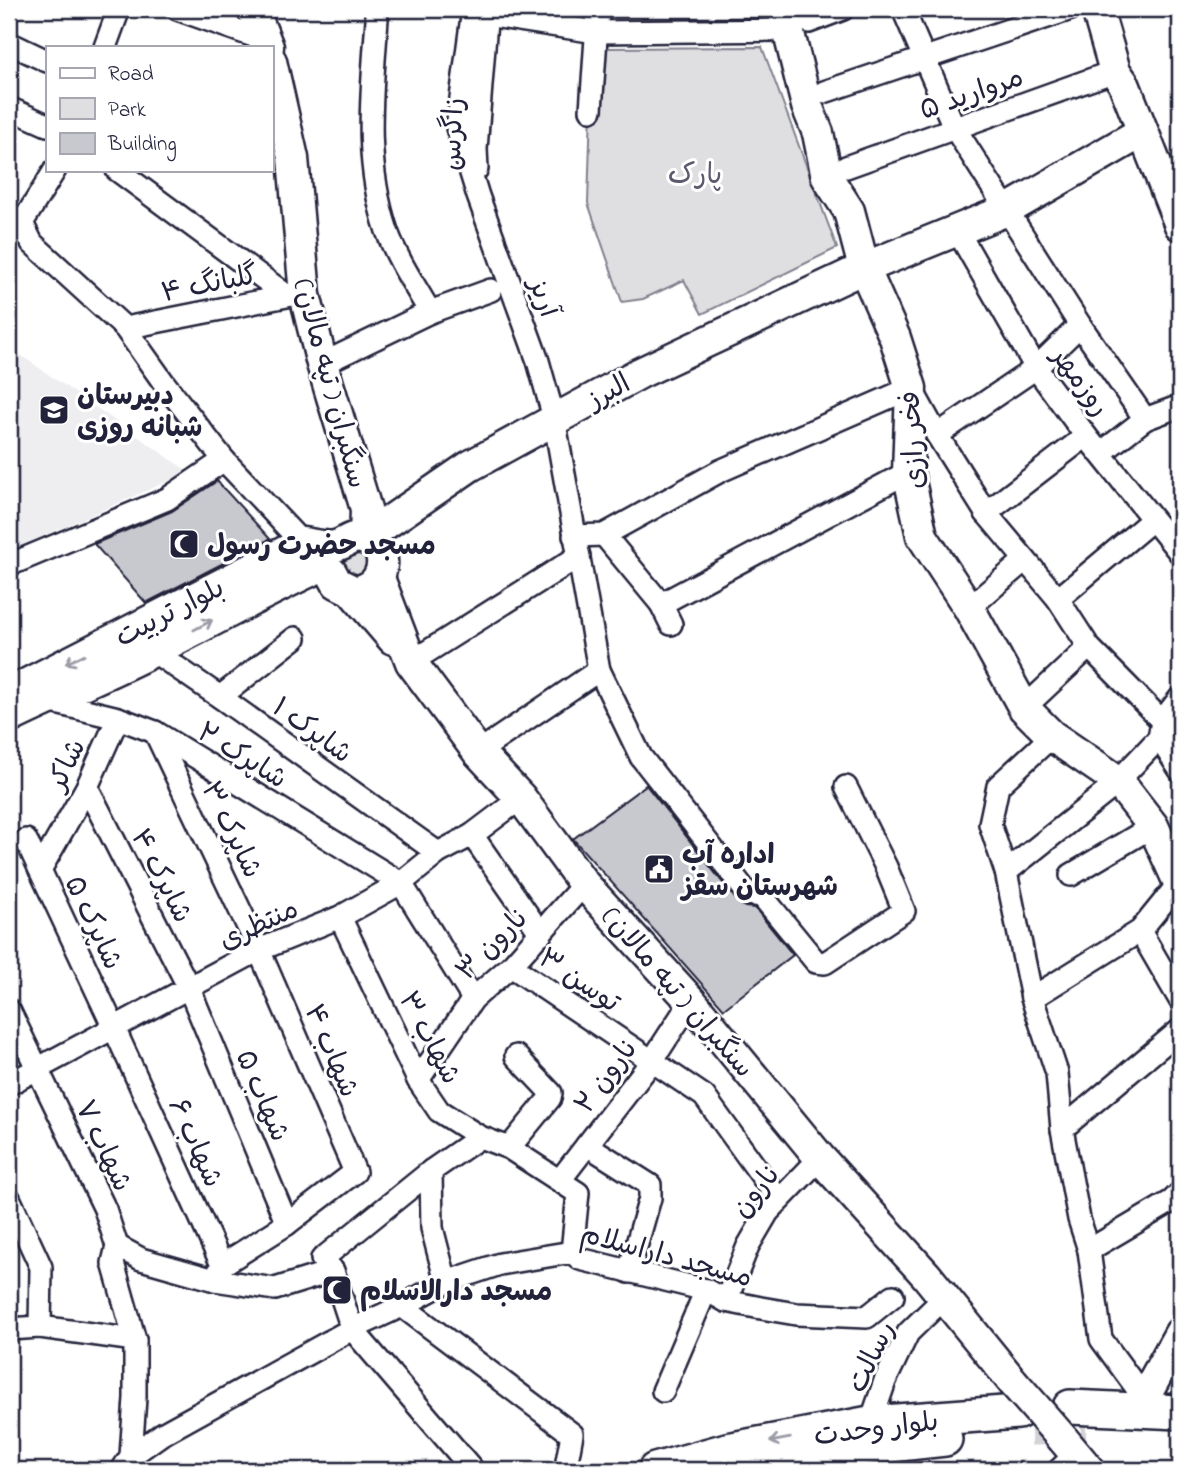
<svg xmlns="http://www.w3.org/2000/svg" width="1189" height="1479" font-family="'Indie Flower','Playpen Sans Arabic',sans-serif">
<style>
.built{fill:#eeeef1}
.grass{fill:url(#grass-tufts);stroke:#80808e;stroke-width:2}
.green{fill:#dfdfe2;stroke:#80808e;stroke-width:2}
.building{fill:#c8c8cf;stroke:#22223b;stroke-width:2}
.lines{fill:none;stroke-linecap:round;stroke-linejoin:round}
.primary-tunnel{stroke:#d3d3d8;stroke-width:33;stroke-dasharray:33 17;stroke-linecap:butt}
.street-casing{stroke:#22223b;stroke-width:26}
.secondary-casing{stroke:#22223b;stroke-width:35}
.primary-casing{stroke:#22223b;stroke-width:38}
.street{stroke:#fff;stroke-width:21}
.secondary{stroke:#fff;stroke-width:30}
.primary{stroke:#fff;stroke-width:33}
.secondary-bridge-casing{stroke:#22223b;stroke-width:35;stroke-linecap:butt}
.secondary-bridge{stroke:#fff;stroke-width:30}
.oneway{stroke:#9c9ca7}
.labels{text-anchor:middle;stroke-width:6;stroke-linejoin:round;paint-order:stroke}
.street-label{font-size:28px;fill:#22223b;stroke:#fff}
.park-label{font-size:28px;fill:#5b5b6d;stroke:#fff}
.poi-label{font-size:28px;font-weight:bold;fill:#22223b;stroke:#fff;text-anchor:start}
</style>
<defs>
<pattern id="grass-tufts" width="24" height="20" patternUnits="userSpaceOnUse" patternTransform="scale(1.75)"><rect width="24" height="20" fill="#dfdfe2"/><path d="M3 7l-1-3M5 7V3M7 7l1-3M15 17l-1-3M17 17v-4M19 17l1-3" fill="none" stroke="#bfbfc3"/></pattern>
</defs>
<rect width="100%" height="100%" fill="#fff"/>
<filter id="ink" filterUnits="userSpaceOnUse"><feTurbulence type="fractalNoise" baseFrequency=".0143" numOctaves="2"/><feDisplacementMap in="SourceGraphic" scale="14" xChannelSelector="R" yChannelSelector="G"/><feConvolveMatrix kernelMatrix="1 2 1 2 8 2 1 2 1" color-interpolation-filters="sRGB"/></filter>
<g filter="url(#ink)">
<!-- built -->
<polygon class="built" points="9,347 189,472 9,551"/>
<!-- grass -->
<polygon class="grass" points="373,542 361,590 332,553"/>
<!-- green -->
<polygon class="green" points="762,47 837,248 702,314 684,280 643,299 622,302 588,203 591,110 606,48"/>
<!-- building -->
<g class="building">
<polygon points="217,481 270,539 146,603 94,544 172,511"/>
<polygon points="646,785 738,902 745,907 755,908 793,955 724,1009 573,839"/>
</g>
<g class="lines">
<!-- primary-tunnel -->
<polyline class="primary-tunnel" points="1031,1429 1086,1428"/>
<!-- street casing -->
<g class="street-casing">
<g id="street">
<polyline points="177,9 265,40"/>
<path d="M 375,9 L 377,19 C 372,93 363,159 387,231 C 397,259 415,286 430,312 L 491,290"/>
<polyline points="473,9 457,128 478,196 538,361 554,418 599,670 641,757 748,894 762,896 816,962 825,963 904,911 886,867 846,787"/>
<polyline points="903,9 954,127 1080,325 1145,419"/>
<polyline points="486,15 596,32 787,30"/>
<polyline points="809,22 843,9"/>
<polyline points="9,43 47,61"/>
<polyline points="105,47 119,9"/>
<polyline points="824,92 1071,9"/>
<polyline points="9,108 47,125"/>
<polyline points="591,110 598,9"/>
<polyline points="846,167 1115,71"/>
<polyline points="477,169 476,149 487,9"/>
<polyline points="117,170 286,295"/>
<polyline points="9,215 22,223 32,243 125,328 164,383 224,460 302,543"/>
<polyline points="22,223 55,170"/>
<polyline points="957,230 1036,368 1086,436 1180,553"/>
<polyline points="125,328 292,295"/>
<polyline points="322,364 430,312"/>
<polyline points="937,435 1036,368 1080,325"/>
<polyline points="1101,453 1145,419 1180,406"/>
<polyline points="986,513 1086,436"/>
<polyline points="604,535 661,604 671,624"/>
<polyline points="574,536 604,535 720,471 911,388 937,435 986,513 1058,599 1089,647 1162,721"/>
<polyline points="9,565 167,499 224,460"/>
<polyline points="1058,599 1152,520"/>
<polyline points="661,604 908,472"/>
<polyline points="969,608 1025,560"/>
<polyline points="153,651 220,697 438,853"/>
<polyline points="411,662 579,556"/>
<polyline points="220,697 295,638"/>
<polyline points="44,700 118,718 155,732 401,883 473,999"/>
<polyline points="1024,708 1089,647"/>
<polyline points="155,732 259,950 355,1172 287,1224 222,1265"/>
<polyline points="1052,736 998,786 990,824 1006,872 1032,998 1057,1073 1062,1129 1079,1219 1089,1250 1101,1339 1144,1398 1135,1401"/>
<polyline points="1159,738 1180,770"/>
<polyline points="478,752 599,670"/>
<polyline points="1118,781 1159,738 1162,721 1180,698"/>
<polyline points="87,787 189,988 287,1224"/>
<polyline points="472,835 541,934"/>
<polyline points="26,840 114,1028 222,1265 215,1280"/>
<polyline points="40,870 87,787 118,718"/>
<polyline points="1006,872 1119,782"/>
<polyline points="1071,875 1153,826"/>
<polyline points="340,917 418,1080 439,1111 480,1137 509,1148 578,1193 572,1252"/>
<polyline points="1140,931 1180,1000"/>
<polyline points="511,966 704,1096 779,1200"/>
<polyline points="1032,998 1140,931 1179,883"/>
<polyline points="9,1010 105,1209 117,1246"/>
<polyline points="418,1080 473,999 511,966 584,884"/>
<polyline points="9,1084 259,950 340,917 401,883 438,853 472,835 521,798"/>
<polyline points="1062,1129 1180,1030"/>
<polyline points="587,1145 650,1185 650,1198 629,1272"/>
<polyline points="509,1148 550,1098 551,1093 516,1056"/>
<polyline points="431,1171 432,1228 446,1282"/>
<polyline points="560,1180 652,1061 691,1001"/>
<polyline points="9,1198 41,1267 40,1327"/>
<polyline points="117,1246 113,1263 135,1340 135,1398 131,1456 122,1470"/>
<polyline points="117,1246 141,1259 215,1280 275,1289 333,1271"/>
<polyline points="1089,1250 1172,1201 1180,1193"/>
<polyline points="726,1301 748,1246 768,1212 820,1158"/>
<polyline points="402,1306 572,1434 567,1461"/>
<polyline points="9,1329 40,1327 135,1340"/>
<polyline points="663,1391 706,1290"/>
<polyline points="131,1456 162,1434 352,1329 402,1306 446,1282 500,1264 572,1252 580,1259 706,1290 726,1301 761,1308 796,1314 867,1317 893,1296"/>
<polyline points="473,1470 352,1329 333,1271 322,1259 431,1171 480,1137"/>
<polyline points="848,1470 862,1448 885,1381 908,1333 944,1298"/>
<polyline points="1059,1470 1076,1454"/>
</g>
</g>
<!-- secondary casing -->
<g class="secondary-casing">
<g id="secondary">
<polyline points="253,9 268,47"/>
<polyline points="783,9 807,106 818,133 827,177 849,211 864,268 895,338 911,388 908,472 922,536 969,608 1024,708 1052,736 1118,781 1153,826 1180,885"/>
<polyline points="1097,9 1115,71 1124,84 1180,225"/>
<polyline points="271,61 293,158 305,295 322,364 366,509 365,538"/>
<polyline points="365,538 470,466 640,373 864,268 1007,210 1142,132"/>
<polyline points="379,578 411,662 478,752 521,798 584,884 691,1001 820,1158 926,1275 1013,1382"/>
<path d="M 9,693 L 302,543 C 312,544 325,548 335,546 C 347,544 350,534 365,539 C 390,546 386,582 364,589"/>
<path d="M 9,718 C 57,694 107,675 155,650 C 210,623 263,593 319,567 L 331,572 L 337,583 L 351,590 L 393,639"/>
<polyline points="1144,1398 1180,1333"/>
<polyline points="1063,1439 1089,1470"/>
</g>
</g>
<!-- primary casing -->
<g class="primary-casing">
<g id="primary">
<polyline points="1070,1407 1180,1412"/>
<polyline points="655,1470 727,1450 870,1423 1018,1412"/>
<polyline points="765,1470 862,1448 945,1439"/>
</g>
</g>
<!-- street -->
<use href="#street" class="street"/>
<!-- secondary -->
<use href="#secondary" class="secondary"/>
<!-- primary -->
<use href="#primary" class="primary"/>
<!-- secondary-bridge casing -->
<g class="secondary-bridge-casing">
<polyline id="secondary-bridge" points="1013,1382 1063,1439"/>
</g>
<!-- secondary-bridge -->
<use href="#secondary-bridge" class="secondary-bridge"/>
</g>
<!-- one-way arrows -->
<defs><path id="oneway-shaft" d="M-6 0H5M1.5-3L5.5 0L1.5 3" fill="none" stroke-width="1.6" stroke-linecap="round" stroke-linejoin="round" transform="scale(1.75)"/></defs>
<g class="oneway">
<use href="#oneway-shaft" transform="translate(203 625) rotate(-28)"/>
<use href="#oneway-shaft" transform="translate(75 659) rotate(153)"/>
<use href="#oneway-shaft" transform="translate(780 1440) rotate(170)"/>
</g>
</g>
<!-- icons -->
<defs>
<g id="school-square" transform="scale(1.575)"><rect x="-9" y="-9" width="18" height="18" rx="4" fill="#22223b" stroke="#fff"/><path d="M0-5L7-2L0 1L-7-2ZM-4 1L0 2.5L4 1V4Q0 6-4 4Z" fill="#fff"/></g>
<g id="mosque-square" transform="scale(1.575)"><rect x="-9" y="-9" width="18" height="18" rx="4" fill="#22223b" stroke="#fff"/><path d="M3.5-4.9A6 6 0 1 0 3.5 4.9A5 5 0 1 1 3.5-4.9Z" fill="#fff"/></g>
<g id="civic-square" transform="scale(1.575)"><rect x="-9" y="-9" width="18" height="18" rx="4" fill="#22223b" stroke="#fff"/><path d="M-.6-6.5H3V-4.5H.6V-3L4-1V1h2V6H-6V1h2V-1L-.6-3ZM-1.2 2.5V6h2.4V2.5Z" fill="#fff"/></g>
</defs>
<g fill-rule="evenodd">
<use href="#school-square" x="54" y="410"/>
<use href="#mosque-square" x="184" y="544"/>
<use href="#civic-square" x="659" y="869"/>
<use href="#mosque-square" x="337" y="1290"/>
</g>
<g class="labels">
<!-- street labels -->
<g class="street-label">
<text transform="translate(971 92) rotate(-19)" y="10">مروارید ۵</text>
<text transform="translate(451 134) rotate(-88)" y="10">زاگرس</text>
<text transform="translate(209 282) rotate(-11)" y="10">گلبانگ ۴</text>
<text transform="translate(545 297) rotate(70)" y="10">آریز</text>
<text transform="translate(1082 381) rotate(54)" y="10">روزمهر</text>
<text transform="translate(332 383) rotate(75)" y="10">سنگبران ( تپه مالان)</text>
<text transform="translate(608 390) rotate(-28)" y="10">البرز</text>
<text transform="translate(911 440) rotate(-93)" y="10">فخر رازی</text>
<text transform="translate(169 611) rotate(-27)" y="10">بلوار تربیت</text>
<text transform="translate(313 729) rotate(36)" y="10">شاپرک ۱</text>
<text transform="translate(243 754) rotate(32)" y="10">شاپرک ۲</text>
<text transform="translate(65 764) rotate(-64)" y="10">شاکر</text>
<text transform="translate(233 829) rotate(64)" y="10">شاپرک ۳</text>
<text transform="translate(163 875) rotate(63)" y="10">شاپرک ۴</text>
<text transform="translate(95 922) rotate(65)" y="10">شاپرک ۵</text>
<text transform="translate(258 923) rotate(-25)" y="10">منتظری</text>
<text transform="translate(491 943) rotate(-45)" y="10">نارون ۳</text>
<text transform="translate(580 979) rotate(34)" y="10">توسن ۳</text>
<text transform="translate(679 991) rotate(49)" y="10">سنگبران ( تپه مالان)</text>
<text transform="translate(431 1037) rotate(62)" y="10">شهاب ۳</text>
<text transform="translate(333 1050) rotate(67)" y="10">شهاب ۴</text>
<text transform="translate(605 1075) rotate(-53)" y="10">نارون ۲</text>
<text transform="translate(264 1095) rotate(67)" y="10">شهاب ۵</text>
<text transform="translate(197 1142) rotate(66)" y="10">شهاب ۶</text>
<text transform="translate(105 1145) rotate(65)" y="10">شهاب ۷</text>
<text transform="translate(755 1190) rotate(-51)" y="10">نارون</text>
<text transform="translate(667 1254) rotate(15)" y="10">مسجد داراسلام</text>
<text transform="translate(870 1356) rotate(-64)" y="10">رسالت</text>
<text transform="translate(876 1427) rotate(-7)" y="10">بلوار وحدت</text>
</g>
<!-- park labels -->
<g class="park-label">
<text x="695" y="183">پارک</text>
</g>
<!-- poi labels -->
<g class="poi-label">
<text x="77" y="404">دبیرستان<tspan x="77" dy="32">شبانه روزی</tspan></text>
<text x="207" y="554">مسجد حضرت رسول</text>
<text x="682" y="863">اداره آب<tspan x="682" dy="32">شهرستان سقز</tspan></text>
<text x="360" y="1300">مسجد دارالاسلام</text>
</g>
</g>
<!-- margin -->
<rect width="1189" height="1479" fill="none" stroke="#fff" stroke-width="35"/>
<rect x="18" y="18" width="1154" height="1444" fill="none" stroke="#22223b" stroke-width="2.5" filter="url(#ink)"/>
<!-- legend -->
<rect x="46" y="46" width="228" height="126" fill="#ffffff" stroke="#a7a7b1" stroke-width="2"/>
<rect x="60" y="68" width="35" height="10" fill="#ffffff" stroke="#a7a7b1" stroke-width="2"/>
<text x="108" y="80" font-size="21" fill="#22223b">Road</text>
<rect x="60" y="98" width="35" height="21" fill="#dfdfe2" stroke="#a7a7b1" stroke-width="2"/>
<text x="108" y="116" font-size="21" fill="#22223b">Park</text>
<rect x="60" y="133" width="35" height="21" fill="#c8c8cf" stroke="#a7a7b1" stroke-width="2"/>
<text x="108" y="150" font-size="21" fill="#22223b">Building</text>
</svg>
